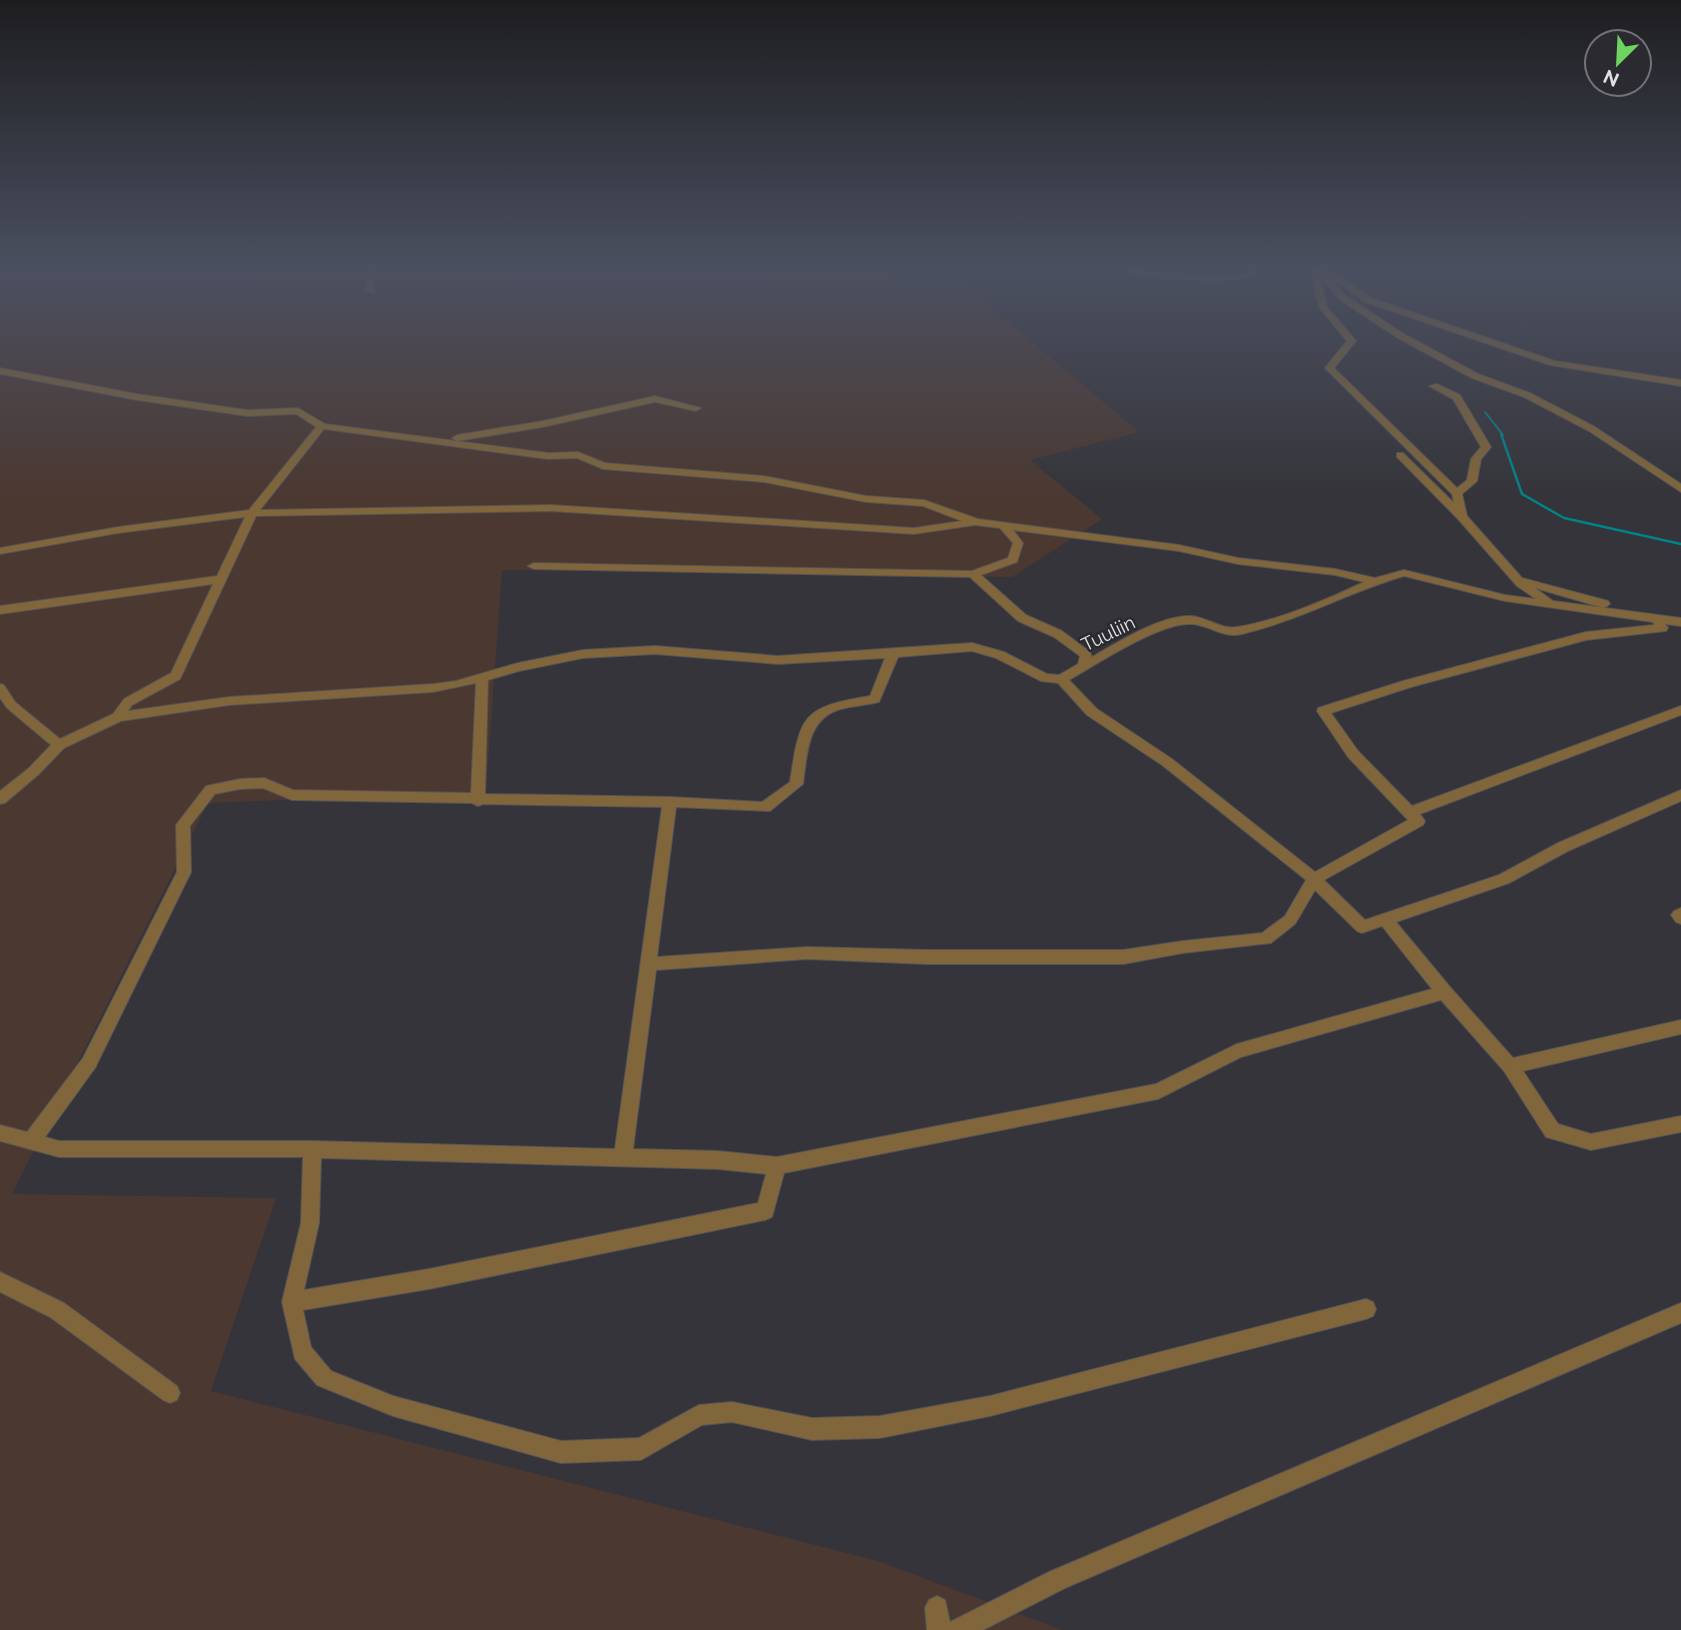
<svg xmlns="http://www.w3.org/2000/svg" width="1681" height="1630" font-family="Raleway,sans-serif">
<rect width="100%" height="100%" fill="#35343a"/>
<path fill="#4b3831" d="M0,269H816L953,275L1139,432L1030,460L1102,519L1012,577L502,570L486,792L208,803L12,1194L276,1198L211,1391L878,1561L1062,1630H0Z"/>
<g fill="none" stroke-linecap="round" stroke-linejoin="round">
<path stroke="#008489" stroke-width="2" d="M1485,412L1503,435"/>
<path stroke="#008489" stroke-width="2.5" d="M1501,434L1522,494L1564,518L1681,544"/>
<g stroke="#545358" stroke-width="2">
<path id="minor" d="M366,269H374V293L367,291Z
M1118,269L1216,276H1235L1247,273L1253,269H1262C1257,273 1254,276 1248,277C1225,283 1138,279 1118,269Z
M1310,269L1332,271L1371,298L1555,361L1681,380V386L1550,365L1365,302L1330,277L1346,296L1404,334L1478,374L1530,393L1595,427L1681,484V492L1589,431L1524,397L1472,378L1398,338L1340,300L1319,274L1327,307L1356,341L1334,368L1457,488L1467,480L1471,459L1481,447L1453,399L1429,386L1437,384L1460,395L1491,447L1481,459L1477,481L1462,494L1467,516L1522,578L1608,601L1610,604L1604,608L1535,588L1553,601L1681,618V626L1665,624L1668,628L1666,631L1586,640L1411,687L1331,713L1358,751L1412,806L1681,706V715L1420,814L1425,821L1423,825L1324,880L1365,920L1499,875L1558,843L1681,790V801L1568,851L1509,883L1396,922L1450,987L1513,1058L1681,1020V1034L1523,1071L1558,1124L1591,1134L1681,1116V1132L1591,1150L1546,1137L1504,1071L1441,1000L1241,1057L1158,1099L784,1173L772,1217L765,1220L429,1289L303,1310L311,1347L331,1371L393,1396L561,1441L639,1438L699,1405L732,1402L812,1418L880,1416L990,1396L1366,1299L1373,1302L1376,1309L1373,1316L1366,1319L990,1416L880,1438L812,1440L732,1422L702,1425L641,1460L561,1463L393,1416L317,1385L295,1359L282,1302L301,1223L303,1157H59L0,1141V1125L27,1132L83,1058L177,872L176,825L206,786L240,779L264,778L293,790L471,793L476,683L433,692L229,705L121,721L64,748L39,774L5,803L0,804V791L29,768L51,745L7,708L0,698V684L4,685L15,702L60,739L113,714L124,699L171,673L213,584L0,614V606L217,576L245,517L118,533L0,554V548L118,527L249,510L316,427L296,414L247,416L137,400L0,374V368L137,394L247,410L298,408L325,424L548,453L578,452L605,463L764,476L866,496L924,500L978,519L1179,545L1238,558L1335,569L1375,578L1404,570L1505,595L1536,599L1517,586L1458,519L1397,457V453H1403L1454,503L1452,494L1325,368L1347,341L1319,307ZM324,429L548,459L577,458L603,469L764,482L866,502L923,506L962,521L914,528L551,505L260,510ZM551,511L914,534L975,525L1000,528L1013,543L1008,558L972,571L534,563L528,566L534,569L970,577L1018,621L1054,637L1080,656L1078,664L1059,675L1047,674L1004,652L972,643L778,656L655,646L583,650L518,663L456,681L433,684L229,697L128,711L132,705L180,679L256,516ZM1013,530L1179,551L1238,564L1335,575L1364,582C1331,598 1274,622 1237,627C1221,630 1207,617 1191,616C1161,615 1118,642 1092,657L1090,652L1062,631L1026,615L981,575L1017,562L1023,543ZM1404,576L1505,601L1653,622L1654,625L1586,632L1403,681L1318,708L1317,711L1348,757L1408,820L1315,872L1172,759L1097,709L1069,680C1097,664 1159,623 1190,624C1209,624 1222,639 1242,634C1298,621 1349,592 1404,576ZM972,651L996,658L1041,681L1058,683L1087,715L1162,765L1306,880L1285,916L1262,933L1183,941L1123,950H927L807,947L657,957L676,807L770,811L803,784C807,755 807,718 841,709C853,706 867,705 879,702L898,657ZM655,654L778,664L885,658L870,696C802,707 800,715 790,782L762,802L670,797L485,794L488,680L519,671L583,658ZM263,788L292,800L472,803L478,806L483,804L662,807L615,1149L312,1141H59L45,1137L95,1068L191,872L190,826L215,794L240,789ZM1315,890L1357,931L1362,933L1382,926L1432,989L1237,1044L1156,1084L777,1157L718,1151L633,1149L656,970L807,959L927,964H1123L1183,953L1271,943L1295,924ZM321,1158L718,1169L766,1174L758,1203L429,1269L304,1290L319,1223Z
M655,396L701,408L696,411L655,402L543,427L457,441L452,438L457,435L543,421Z
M1681,908V924L1676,922L1671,915L1674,911Z
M0,1272L64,1303L177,1386L180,1393L177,1400L170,1403L163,1400L50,1317L0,1292Z
M1681,1303V1323L1065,1588L983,1630H927L925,1608L929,1600L937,1596L945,1600L950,1622L1049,1572Z"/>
</g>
<use href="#minor" fill="#80663a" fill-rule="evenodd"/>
</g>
<linearGradient id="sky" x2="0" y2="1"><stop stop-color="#1d1d20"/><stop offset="0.54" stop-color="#4b5060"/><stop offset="1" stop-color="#4b5060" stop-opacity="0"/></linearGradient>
<rect width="1681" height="497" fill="url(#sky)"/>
<g text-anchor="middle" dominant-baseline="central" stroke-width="5" stroke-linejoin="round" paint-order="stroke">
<g font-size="19" fill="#e0dfe3" stroke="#2b2a30">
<text transform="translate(1108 633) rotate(-26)">Tuuliin</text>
</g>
</g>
<g transform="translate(1618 63) rotate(204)"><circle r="33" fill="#2b2a30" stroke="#737278" stroke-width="2"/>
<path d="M0-5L12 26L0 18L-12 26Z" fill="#6dd361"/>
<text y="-10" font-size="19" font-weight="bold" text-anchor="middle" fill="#e0dfe3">N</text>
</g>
</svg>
